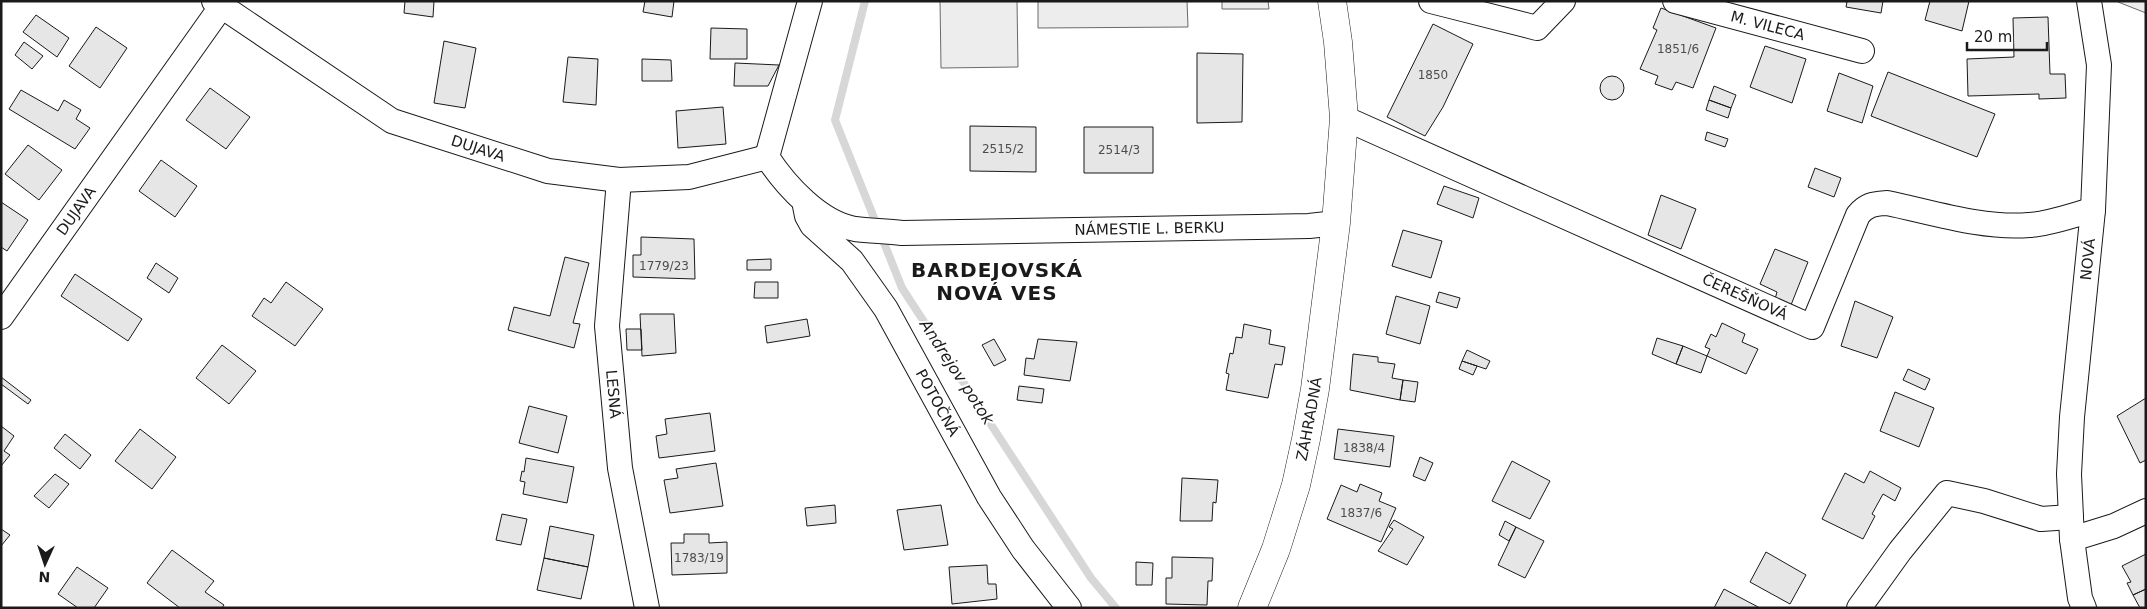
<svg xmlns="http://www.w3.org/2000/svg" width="2147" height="609" font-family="'DejaVu Sans',sans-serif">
<rect width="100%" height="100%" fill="#fff"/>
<path fill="#ededed" stroke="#6a6a6a" d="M940,1H1017L1018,67L941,68Z
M1038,1H1187L1188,27L1038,28Z
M1222,1H1268L1269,9H1222Z
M2118,1H2146V13L2118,2Z"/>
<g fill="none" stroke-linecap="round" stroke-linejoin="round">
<path stroke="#d7d7d7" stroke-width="8" d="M865,1L835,120L902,288L1091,578L1116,608"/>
</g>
<path fill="#e6e6e6" stroke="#1a1a1a" d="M405,1H434L433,17L404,13Z
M645,1H674L672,17L643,12Z
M1842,1H1883L1881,13L1846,7L1847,2Z
M1930,1H1969L1962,31L1925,20Z
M1661,8L1716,28L1693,88L1676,82L1672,90L1655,84L1658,76L1640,69L1657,30L1653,28Z
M36,15L69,38L57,57L23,32Z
M2048,17L2050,74H2065L2066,98L2039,99V94L1968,96L1967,59L2014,57L2013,18Z
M1433,24L1473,44L1443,107L1425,136L1387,117Z
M96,27L127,48L100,88L69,66Z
M711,28L747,29V59H710Z
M444,41L476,48L465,108L434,103Z
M24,42L43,56L32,69L15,55Z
M1765,46L1806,59L1792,103L1750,87Z
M1197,53L1243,54L1242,122L1197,123Z
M568,57L598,59L596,105L563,102Z
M642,59L671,60L672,81H642Z
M735,63L779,65L768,86H734Z
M1888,72L1995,114L1977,157L1871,116Z
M1839,73L1873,86L1862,123L1827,111Z
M1600 88a12 12 0 1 1 24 0a12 12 0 1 1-24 0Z
M1714,86L1736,95L1731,108L1709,100Z
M210,88L250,117L226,149L186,120Z
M21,90L58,111L64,100L81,110L76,119L90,128L75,149L9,109Z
M1709,100L1731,108L1728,118L1706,110Z
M723,107L726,144L678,148L676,111Z
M970,126L1036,127V172L970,171Z
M1084,127H1153V173H1084Z
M1707,132L1728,139L1725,147L1705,140Z
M28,145L62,170L39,200L5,174Z
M161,160L197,186L175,217L139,191Z
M1815,168L1841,178L1834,197L1808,187Z
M1444,186L1479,198L1473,218L1437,204Z
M1661,195L1696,209L1681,249L1648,235Z
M1,202L28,220L7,251L1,247Z
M1403,230L1442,241L1431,278L1392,266Z
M641,237L694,239L695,279L633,277V255H641Z
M1775,249L1808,262L1791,305L1775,299L1777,292L1760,284Z
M565,257L589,263L573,323L580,324L574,348L508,330L514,307L550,316Z
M771,259V270H747V260Z
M156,263L178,278L169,293L147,278Z
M75,274L142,319L128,341L61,296Z
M286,282L323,309L295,346L252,316L264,298L271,303Z
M755,282H778V298H754Z
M1439,292L1460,298L1457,308L1436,302Z
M1396,296L1430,306L1420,344L1386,334Z
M1855,301L1893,317L1877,358L1841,346Z
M640,314H674L676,353L642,356Z
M807,319L810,336L767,343L765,326Z
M1722,323L1745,334L1742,342L1758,349L1746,374L1707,356L1710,349L1705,347L1711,334L1716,337Z
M1244,324L1271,330L1269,344L1285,347L1282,365L1275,364L1268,398L1226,390L1229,374L1226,373L1230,353L1233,354L1236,337L1242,338Z
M626,329H641L642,350H627Z
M1657,338L1683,346L1676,364L1652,354Z
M994,339L1006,360L994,366L982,345Z
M1038,339L1077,342L1070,381L1024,375L1026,358L1034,359Z
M222,345L256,371L229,404L196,378Z
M1683,346L1707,356L1701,373L1676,364Z
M1467,350L1490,361L1486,369L1462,361Z
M1353,354L1378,357V362L1395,364L1392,378L1403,380L1400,400L1350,390Z
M1462,361L1477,366L1473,375L1459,369Z
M1908,369L1930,379L1925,390L1903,380Z
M1,377L31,400L28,404L1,384Z
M1403,380L1418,382L1415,402L1400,400Z
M1019,386L1044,389L1042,403L1017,400Z
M1895,392L1934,408L1919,447L1880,431Z
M2146,398V460L2140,463L2117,416Z
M529,406L567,416L558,453L519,443Z
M710,413L715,451L659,458L656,436L667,434L665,419Z
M1,426L14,436L4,451L10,455L1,466Z
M140,429L176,457L152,489L115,461Z
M1338,429L1394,436L1390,467L1334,459Z
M65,434L91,455L80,469L54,448Z
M1420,457L1433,463L1425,481L1413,476Z
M526,458L574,467L567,503L523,494L525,482L520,481L522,471L524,472Z
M1512,461L1550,481L1530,519L1492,501Z
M716,463L723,506L670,513L664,480L678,478L676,469Z
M1870,471L1901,488L1895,501L1883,494L1872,514L1875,516L1863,539L1822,519L1845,473L1864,483Z
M55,474L69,484L49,508L34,496Z
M1182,478L1218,480L1216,503L1213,502L1212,521H1180Z
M1360,484L1382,493L1379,501L1396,508L1381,542L1327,519L1341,485L1357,492Z
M835,505L836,523L807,526L805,508Z
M941,505L948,545L904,550L897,510Z
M502,514L527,519L521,545L496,540Z
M1394,520L1424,537L1407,565L1378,551L1393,529L1389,527Z
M1505,521L1516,527L1509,541L1499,535Z
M550,526L594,535L588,567L544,558Z
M1516,527L1544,541L1525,578L1498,565Z
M1,529L10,535L1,546Z
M684,534H709V543L727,542V573L672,575L671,543H684Z
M172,550L214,581L205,592L224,605L222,608H180L147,583Z
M1766,552L1806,575L1790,604L1750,582Z
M2146,554V589L2133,595L2127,583L2131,582L2122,566Z
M1172,557L1213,558L1212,581H1208L1207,605L1166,604V578H1172Z
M544,558L588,567L581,599L537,590Z
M1136,562L1153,563L1152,585H1136Z
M987,565L988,584H996L997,599L952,604L949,567Z
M77,567L108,588L94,608H78L58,594Z
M1724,589L1760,608H1714Z
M2146,589V608H2140L2133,595Z"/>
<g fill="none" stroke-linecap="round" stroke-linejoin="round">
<g stroke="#1a1a1a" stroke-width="26">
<g id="minor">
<path id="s1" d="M214,1L392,121L548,171L619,180L689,177L767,157"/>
<path d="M1431,1L1537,28L1563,1"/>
<path id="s2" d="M1675,1L1862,51"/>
<path id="s3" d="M1344,118L1812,327L1858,215C1867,204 1874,204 1887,203C1931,212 1983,229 2029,225C2050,224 2072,215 2093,210"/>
<path id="s4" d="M767,157C786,186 820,223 855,229C870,231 886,231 902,233L1309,226L1336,223"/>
<path d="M767,157L810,1"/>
<path id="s5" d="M619,180L607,326L620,468L647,608"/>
<path id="s6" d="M805,206L807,216L812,225L852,261L886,309L989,497L1023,549L1069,608"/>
<path id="s7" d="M1,317L221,7"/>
<path d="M2072,539L2114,526L2146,511"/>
<path d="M1859,608L1900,551L1947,493L1984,501L2041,519L2071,517"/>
<path id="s8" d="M2084,608L2080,598L2072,539L2069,474L2072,417L2093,210L2099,65L2089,1"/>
</g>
</g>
<g stroke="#1a1a1a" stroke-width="29">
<g id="tertiary">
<path id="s9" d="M1252,608L1276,549L1296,485L1306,439L1315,389L1336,223L1344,118L1338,42L1332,1"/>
</g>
</g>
<use href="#minor" stroke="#fff" stroke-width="24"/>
<use href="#tertiary" stroke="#fff" stroke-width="28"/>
</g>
<g text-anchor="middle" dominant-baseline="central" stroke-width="4" stroke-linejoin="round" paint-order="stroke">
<g font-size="12" fill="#4d4d4d">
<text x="1678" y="49">1851/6</text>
<text x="1433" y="75">1850</text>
<text x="1003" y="149">2515/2</text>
<text x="1119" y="150">2514/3</text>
<text x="664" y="266">1779/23</text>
<text x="1364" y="448">1838/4</text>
<text x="1361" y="513">1837/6</text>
<text x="699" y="558">1783/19</text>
</g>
<g font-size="15" fill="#1a1a1a" stroke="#fff">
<text stroke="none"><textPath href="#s2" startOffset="96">M. VILECA</textPath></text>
<text stroke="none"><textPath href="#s1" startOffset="305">DUJAVA</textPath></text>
<text stroke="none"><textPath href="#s7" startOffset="130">DUJAVA</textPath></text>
<text stroke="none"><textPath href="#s4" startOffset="411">NÁMESTIE L. BERKU</textPath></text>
<text stroke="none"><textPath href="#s8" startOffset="351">NOVÁ</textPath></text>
<text stroke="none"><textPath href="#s3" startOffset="439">ČEREŠŇOVÁ</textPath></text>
<text stroke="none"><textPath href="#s5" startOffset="215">LESNÁ</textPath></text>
<text stroke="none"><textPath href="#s6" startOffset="240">POTOČNÁ</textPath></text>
<text stroke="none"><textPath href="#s9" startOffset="198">ZÁHRADNÁ</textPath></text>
</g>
<g font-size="16" font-style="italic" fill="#1a1a1a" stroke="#fff">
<text transform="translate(957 372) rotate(57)">Andrejov potok</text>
</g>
<g font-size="20" font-weight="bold" letter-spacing="1" fill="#1a1a1a" stroke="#fff">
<text x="997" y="270">BARDEJOVSKÁ<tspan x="997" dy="23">NOVÁ VES</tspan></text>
</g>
</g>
<rect width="2147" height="609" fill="none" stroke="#1a1a1a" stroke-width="5"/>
<g transform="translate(45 564) rotate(183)" stroke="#ffffff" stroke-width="4" paint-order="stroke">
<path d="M0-4L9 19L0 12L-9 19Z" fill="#1a1a1a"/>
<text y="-8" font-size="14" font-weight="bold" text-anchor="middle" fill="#1a1a1a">N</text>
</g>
<path d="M1967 42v8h80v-8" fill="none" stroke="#1a1a1a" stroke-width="2.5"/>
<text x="1974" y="42" font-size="15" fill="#1a1a1a" stroke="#ffffff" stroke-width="4" paint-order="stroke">20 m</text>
</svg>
